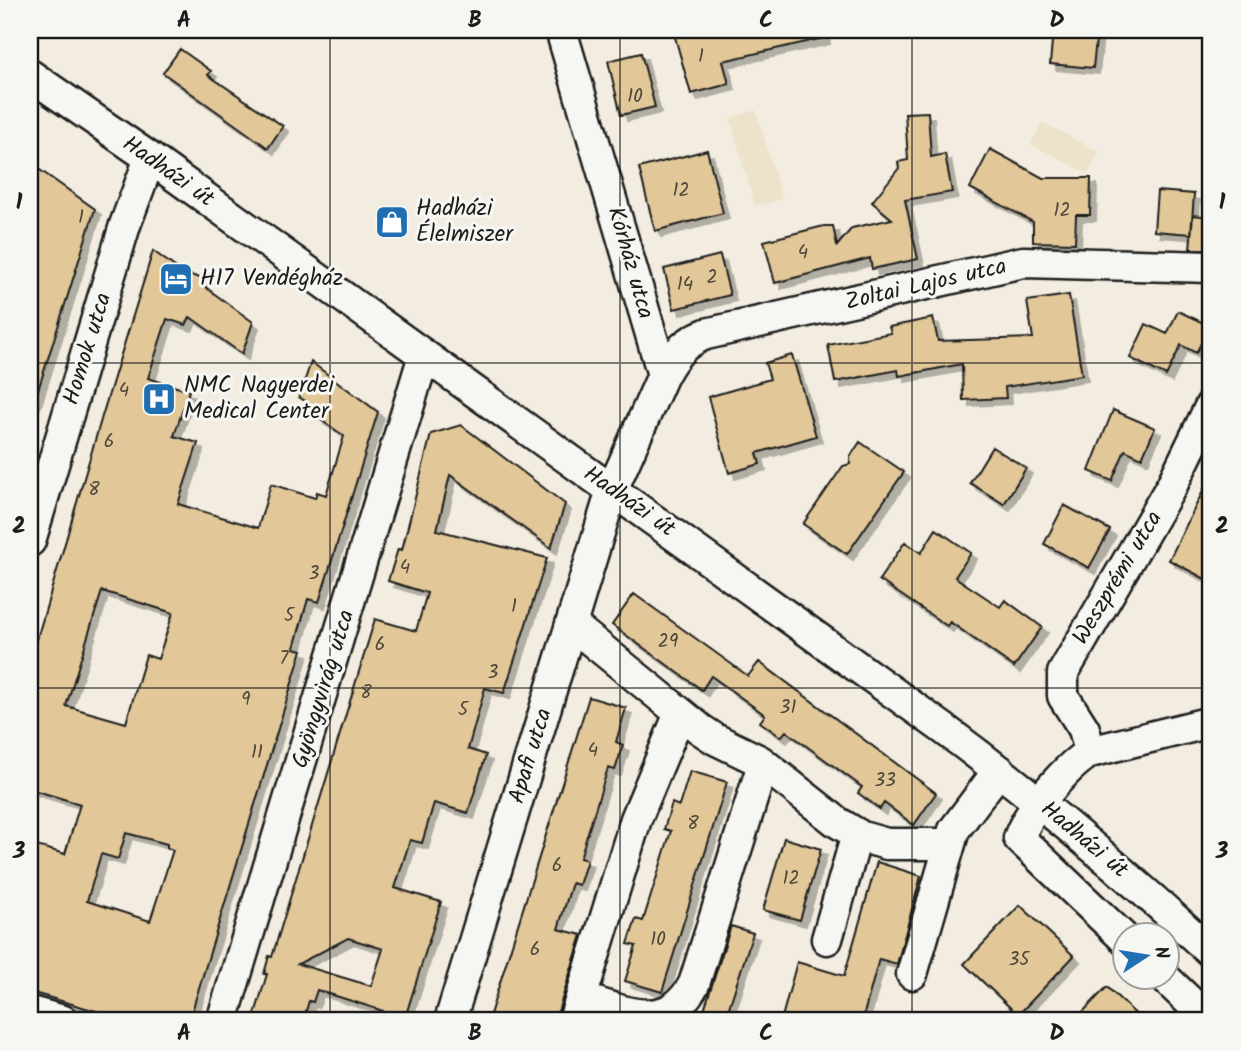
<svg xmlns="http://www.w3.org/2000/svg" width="1241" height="1051" font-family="Kalam,sans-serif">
<defs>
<filter id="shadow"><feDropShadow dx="6" dy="6" stdDeviation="0" flood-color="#0004"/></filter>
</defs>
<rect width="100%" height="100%" fill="#f2ede0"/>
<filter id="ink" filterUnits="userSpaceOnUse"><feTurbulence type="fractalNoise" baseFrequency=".0143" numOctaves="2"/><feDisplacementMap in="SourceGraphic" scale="14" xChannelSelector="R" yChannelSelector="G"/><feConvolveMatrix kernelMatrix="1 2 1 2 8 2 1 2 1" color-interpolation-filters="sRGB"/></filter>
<g filter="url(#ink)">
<path fill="#ede2ca" d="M756,110L782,199L755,206L730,118Z
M1042,122L1099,152L1088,174L1031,144Z"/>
<path fill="#e2c898" stroke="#1c1c1c" stroke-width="2" fill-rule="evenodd" filter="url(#shadow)" d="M673,30H823L824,38L723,61L729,84L691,94Z
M1053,30H1097L1093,68L1050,64Z
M180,49L211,71L208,75L283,126L268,148L163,73Z
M641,53L655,107L621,115L608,61Z
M928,112L931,157L945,154L952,192L905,200L918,259L872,269L870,258L775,283L764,241L824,226H833L837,246L852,228L892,219L872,202L899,168L898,162L908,160L905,113Z
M990,149L1043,178H1091L1090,215H1076L1075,243L1033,242V222L970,188Z
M707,150L723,213L655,231L639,168Z
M30,163L95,209L34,403H30Z
M1157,191L1194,194L1191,234L1154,231Z
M1193,215L1211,217V249H1190Z
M153,251L182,272L203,279L201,284L253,322L242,354L190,317L186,325L167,319L148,378L189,391L174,436L198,443L178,504L258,528L271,484L315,498L317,492L326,495L344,436L318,418L322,412L299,397L311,362L378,412L319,602L308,599L294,648L302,650L189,1021H131L30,992V844L65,854L80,804L30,789V663L103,413ZM102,591L173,613L158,659L146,655L126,723L66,706ZM126,833L167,844V848L173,850L150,921L87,901L101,854L118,859Z
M720,255L730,295L674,309L664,269Z
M1069,295L1082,375L1005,387L1006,398L963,400L962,364L899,376L898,370L835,382L828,345L891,333L889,327L933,318L938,341L1033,338L1027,301Z
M1178,311L1210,326L1196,353L1181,345L1166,376L1130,358L1146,324L1167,334Z
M792,355L816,436L757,453L760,464L729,473L708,397L770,379L765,363Z
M1113,410L1155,428L1142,458L1125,450L1112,481L1089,471Z
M461,425L565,504L551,548L450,475L437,530L547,558L504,693L485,688L468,749L486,755L468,813L434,803L422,843L410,840L395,888L441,902L404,1021H380L383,1011L317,990L313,1002L309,1001L303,1021H253L267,974H264L269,956L272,957L375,619L416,631L427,593L388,581L398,549L402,550L431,434ZM348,938L383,949L371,986L298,964Z
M860,442L904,472L847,554L803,524L843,466L850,464V457Z
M992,447L1026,468L1004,504L970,483Z
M1211,475V582L1169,560Z
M1064,505L1110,530L1089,568L1044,544Z
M936,529L971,553L955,577L1000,607L1005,600L1042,627L1014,667L950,622L947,626L879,580L905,542L921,553Z
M634,594L748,676L759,662L936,793L914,825L884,803L880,809L858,793L862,787L786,731L781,737L760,722L765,715L711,676L702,690L612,625Z
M589,697L626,708L616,742L623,745L615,770L608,768L580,858L587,860L579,885L572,883L558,929L582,935L566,986L555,1021H488Z
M690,771L727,782L662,992L625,981L636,946L628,944L636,919L643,921L671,831L664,829L672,803L679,806Z
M784,838L821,849L800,920L763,910Z
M877,862L921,876L897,964L879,959L862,1021H781L797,962L844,976Z
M1020,905L1074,956L1018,1015L964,964Z
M731,926L753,933L725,1020L703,1013Z
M1107,987L1143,1021H1074Z"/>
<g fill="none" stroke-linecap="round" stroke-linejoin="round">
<g stroke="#1c1c1c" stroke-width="35">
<path id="minor" d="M30,75L150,158L944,729C1037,798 1126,873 1211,952
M663,375C674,355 684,342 706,334L1023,262L1211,267
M30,541L125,225L150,158
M571,624L700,729L715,739L760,761L837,822L862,837L887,844H949
M1090,752L1084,729L1063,696V673L1172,485L1211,405
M827,939L857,834
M1126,940L1019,838C1028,811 1066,767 1090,752L1211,722
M912,974L954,830L999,770
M1165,978L1210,1021
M581,998C624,1011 667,1034 694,984L763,764
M30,1012L63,1021
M222,1021L424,355
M450,1021L612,490L663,375L561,30
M574,1021L636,819L680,713"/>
</g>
<use href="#minor" stroke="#f6f6f2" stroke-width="30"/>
</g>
</g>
<path fill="none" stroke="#1c1c1c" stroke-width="2" stroke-opacity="0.55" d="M330,30V1021M620,30V1021M912,30V1021M30,363H1211M30,688H1211"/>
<defs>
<g id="shop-square" transform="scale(1.75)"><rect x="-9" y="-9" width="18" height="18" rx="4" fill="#1f6fb2" stroke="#f6f6f2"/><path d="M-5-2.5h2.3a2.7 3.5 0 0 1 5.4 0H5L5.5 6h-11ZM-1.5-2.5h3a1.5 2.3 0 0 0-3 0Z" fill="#fff"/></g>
<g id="hotel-square" transform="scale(1.75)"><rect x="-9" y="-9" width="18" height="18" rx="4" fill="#1f6fb2" stroke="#f6f6f2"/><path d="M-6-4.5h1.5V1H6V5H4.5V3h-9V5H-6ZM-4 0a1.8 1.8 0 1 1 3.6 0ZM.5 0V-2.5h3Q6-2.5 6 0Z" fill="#fff"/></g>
<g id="hospital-square" transform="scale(1.75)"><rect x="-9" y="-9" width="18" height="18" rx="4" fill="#1f6fb2" stroke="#f6f6f2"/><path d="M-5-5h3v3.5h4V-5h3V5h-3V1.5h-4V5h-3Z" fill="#fff"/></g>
</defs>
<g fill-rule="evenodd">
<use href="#shop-square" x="392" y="222"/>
<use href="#hotel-square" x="176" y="279"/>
<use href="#hospital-square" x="159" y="399"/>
</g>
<g text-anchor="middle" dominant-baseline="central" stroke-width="6" stroke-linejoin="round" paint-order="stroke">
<g font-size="19" fill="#4e473b">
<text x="701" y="57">1</text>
<text x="635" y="97">10</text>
<text x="681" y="191">12</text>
<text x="1062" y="211">12</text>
<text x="81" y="218">1</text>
<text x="803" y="253">4</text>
<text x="712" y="278">2</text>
<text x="685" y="285">14</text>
<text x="124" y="391">4</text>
<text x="109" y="442">6</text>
<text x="94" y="490">8</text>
<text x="405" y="568">4</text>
<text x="314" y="574">3</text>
<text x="514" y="607">1</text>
<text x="289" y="616">5</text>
<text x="668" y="642">29</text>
<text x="380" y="645">6</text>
<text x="284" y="659">7</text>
<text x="493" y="673">3</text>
<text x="366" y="693">8</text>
<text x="246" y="700">9</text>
<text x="788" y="708">31</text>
<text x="463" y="710">5</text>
<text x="593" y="751">4</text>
<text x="257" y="753">11</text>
<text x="885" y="781">33</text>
<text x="693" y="824">8</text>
<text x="557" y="866">6</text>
<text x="791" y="879">12</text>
<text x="658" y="940">10</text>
<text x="535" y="950">6</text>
<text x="1019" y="960">35</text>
</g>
<g font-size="23" fill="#1c1c1c" stroke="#f6f6f2">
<text transform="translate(168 172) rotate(35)">Hadházi út</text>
<text transform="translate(630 263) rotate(74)">Kórház utca</text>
<text transform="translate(926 285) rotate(-13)">Zoltai Lajos utca</text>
<text transform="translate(88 349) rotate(-73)">Homok utca</text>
<text transform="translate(629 502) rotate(35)">Hadházi út</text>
<text transform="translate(1118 578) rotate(-59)">Weszprémi utca</text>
<text transform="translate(324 689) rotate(-73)">Gyöngyvirág utca</text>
<text transform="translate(531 756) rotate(-73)">Apafi utca</text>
<text transform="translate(1084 840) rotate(40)">Hadházi út</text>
</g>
<g font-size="23" fill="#1c1c1c" stroke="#f6f6f2" text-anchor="start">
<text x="416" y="209">Hadházi<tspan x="416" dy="26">Élelmiszer</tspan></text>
<text x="200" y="279">H17 Vendégház</text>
<text x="184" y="386">NMC Nagyerdei<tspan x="184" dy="26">Medical Center</tspan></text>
</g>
</g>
<rect width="1241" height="1051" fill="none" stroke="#f6f6f2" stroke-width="77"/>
<g transform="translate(1146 956) rotate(78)"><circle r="33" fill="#f6f6f2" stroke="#9f9f9c" stroke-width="2"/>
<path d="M0-5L12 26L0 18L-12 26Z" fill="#1f6fb2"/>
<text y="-10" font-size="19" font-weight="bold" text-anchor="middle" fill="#1c1c1c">N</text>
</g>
<rect x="38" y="38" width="1164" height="974" fill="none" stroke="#1c1c1c" stroke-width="2.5"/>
<g font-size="23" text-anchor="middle" font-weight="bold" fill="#1c1c1c">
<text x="184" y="27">A</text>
<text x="475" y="27">B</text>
<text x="766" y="27">C</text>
<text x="1057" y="27">D</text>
<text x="19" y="209">1</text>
<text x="1222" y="209">1</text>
<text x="19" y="533">2</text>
<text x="1222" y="533">2</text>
<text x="19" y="858">3</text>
<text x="1222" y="858">3</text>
<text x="184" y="1040">A</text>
<text x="475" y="1040">B</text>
<text x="766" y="1040">C</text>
<text x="1057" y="1040">D</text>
</g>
</svg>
